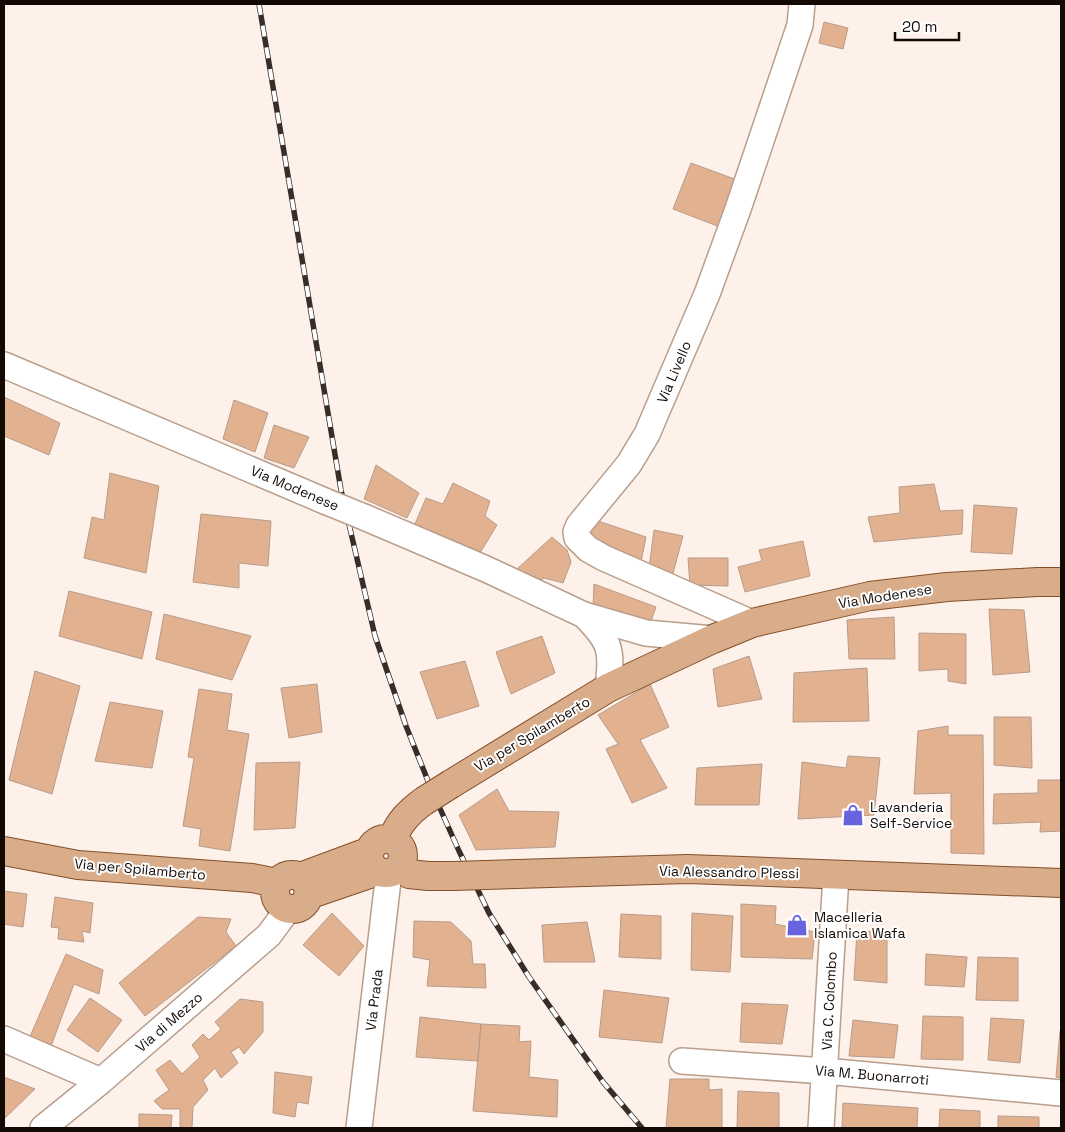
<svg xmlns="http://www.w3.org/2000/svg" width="1065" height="1132" font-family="'Space Grotesk',sans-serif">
<rect width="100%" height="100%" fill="#fdf1ea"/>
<path fill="#e2b190" stroke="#b79c8b" d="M824,22L848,28L843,49L819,43Z
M691,163L740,181L720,227L673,209Z
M4,397L60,423L49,455L4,436Z
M234,400L268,413L255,452L223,439Z
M274,425L309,437L294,468L264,458Z
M376,465L419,493L407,518L364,499Z
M110,473L159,486L146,573L84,558L92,517L104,520Z
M453,483L490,501L485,516L497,525L480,553L415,524L426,498L443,504Z
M934,484L940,511L963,510L962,534L874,542L868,517L900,513L899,487Z
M974,505L1017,508L1012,554L971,552Z
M201,514L271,521L268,566L239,563V588L193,582Z
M592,519L646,537L641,562L585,542Z
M654,530L683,536L672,577L649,568Z
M552,537L567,550L571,562L563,583L544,578L537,583L517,569Z
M803,541L810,576L745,592L738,567L762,561L759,550Z
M688,558H728V586L690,585Z
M594,584L656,607L651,621L593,607Z
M69,591L152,612L142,659L59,636Z
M989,609L1024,610L1030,672L993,675Z
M164,614L251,636L232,680L156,659Z
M894,617L895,659H849L847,620Z
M919,633L966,634V684L948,681V669L919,671Z
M542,636L555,673L511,694L496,652Z
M749,656L762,699L718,707L713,669Z
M465,661L479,706L437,719L420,672Z
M867,668L869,721L793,722L794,673Z
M35,671L80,686L52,794L9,780Z
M317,684L322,732L289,738L281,688Z
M650,684L669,727L640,740L667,788L632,803L606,749L618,744L598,715Z
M199,689L232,694L227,730L249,734L230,851L199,846L201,829L183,826L194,758L188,757Z
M110,702L163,711L152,768L95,761Z
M994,717H1031L1032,768L994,765Z
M948,726V735H983L984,854L951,853V793L914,794L918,731Z
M848,756L880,758L874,815L798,819L802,762L846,768Z
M300,762L295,828L254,830L256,763Z
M762,764L759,805H695L697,768Z
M1038,780H1061V831L1040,832L1041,822L993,824L994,794L1038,793Z
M497,789L509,811L559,812L555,847L476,850L459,815Z
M4,891L27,894L23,927L4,924Z
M55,897L93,903L90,933L82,931L84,942L58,939L59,928L51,927Z
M741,904L776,906L775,924L815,932L812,959L741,957Z
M332,913L364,946L339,976L303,945Z
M692,913L733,916L730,972L691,970Z
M621,914L661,916V959L619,957Z
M198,917L231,919L226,932L236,946L145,1016L119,983Z
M414,921L451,922L471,941L473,964H485L486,988L427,986L430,960L413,957Z
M587,922L595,962H544L542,925Z
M857,931L887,932V983L854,980Z
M66,954L103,970L99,994L74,984L50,1049L28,1041Z
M926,954L967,957L964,987L925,985Z
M978,957L1018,958V1001L976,1000Z
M604,990L669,998L662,1043L599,1037Z
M90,998L122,1020L98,1052L67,1030Z
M240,999L263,1002V1032L244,1054L239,1047L231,1052L238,1063L221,1078L215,1068L203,1080L208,1090L193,1107L192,1128H180V1109H162L154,1101L169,1090L156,1070L170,1060L182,1074L200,1057L192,1045L203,1034L209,1040L221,1029L215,1022Z
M742,1003L788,1005L782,1044L740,1042Z
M923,1016L963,1017V1060L921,1059Z
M420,1017L481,1024L478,1061L416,1057Z
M991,1018L1024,1020L1020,1063L988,1060Z
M853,1020L898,1025L894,1058L849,1056Z
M481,1024L520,1026L519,1042L531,1041L529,1077L558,1080L557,1117L473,1111Z
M1060,1031H1061V1078L1056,1077Z
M275,1072L312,1077L308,1104L297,1102L295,1117L273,1113Z
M4,1077L35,1089L4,1119Z
M670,1079H709V1090L722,1089V1128H666Z
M738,1091L779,1093V1128H737Z
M843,1103L918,1108L917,1128H842Z
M940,1109L980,1111V1128H939Z
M139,1114L172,1115L171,1128H139Z
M998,1116L1039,1117V1128H998Z"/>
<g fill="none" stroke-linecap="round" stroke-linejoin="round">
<g stroke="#b99e8c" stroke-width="28">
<path id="minor" d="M4,365L327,502
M364,517L486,569L584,615L646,633L713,639
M584,615C612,643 612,650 608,688
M752,623L604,558L588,549L577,538L576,532L579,525L629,464L647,434L707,294L738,209L800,25L802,4
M4,1039L101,1081
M682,1061L825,1071L1061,1093
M43,1128L101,1081L269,935L288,909
M359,1128L389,872
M821,1128L836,875"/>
</g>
<g stroke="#834f29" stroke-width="30">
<path id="primary" d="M451,784L608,688L713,639L752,623L870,596L947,587L1037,582H1061
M369 856a17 17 0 1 1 34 0a17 17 0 1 1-34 0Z
M392,840C399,822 409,812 424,801
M4,851L78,865L252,878L277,883
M399,867L409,874L428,876H454
M275 892a17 17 0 1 1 34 0a17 17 0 1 1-34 0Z
M485,875L688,869L1061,883
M300,877L370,851
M308,895L378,871"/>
</g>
<use href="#minor" stroke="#fff" stroke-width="25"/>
<use href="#primary" stroke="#d9ac8a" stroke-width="28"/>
<g stroke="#382e29" stroke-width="5.5">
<path id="rail" d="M259,4L341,490L375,636L406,726L430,786L459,851L489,913L529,977L603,1082L642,1128"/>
</g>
<use href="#rail" stroke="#fff" stroke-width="4" stroke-dasharray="11" stroke-linecap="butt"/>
<g stroke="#b99e8c" stroke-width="28" stroke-linecap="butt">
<path id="minor-bridge" d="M327,502L364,517"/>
</g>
<g stroke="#834f29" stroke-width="30" stroke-linecap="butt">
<path id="primary-bridge" d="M424,801L451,784
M454,876L485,875"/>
</g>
<use href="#minor-bridge" stroke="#fff" stroke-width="25"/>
<use href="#primary-bridge" stroke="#d9ac8a" stroke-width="28"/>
</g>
<defs>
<g id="shop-bare" transform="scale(1.725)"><path d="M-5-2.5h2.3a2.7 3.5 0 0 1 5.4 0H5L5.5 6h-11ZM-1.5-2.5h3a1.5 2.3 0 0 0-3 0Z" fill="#6864de" stroke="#fff" stroke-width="2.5" paint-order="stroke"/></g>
</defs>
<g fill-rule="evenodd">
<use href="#shop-bare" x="853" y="815"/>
<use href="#shop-bare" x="797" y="925"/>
</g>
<g text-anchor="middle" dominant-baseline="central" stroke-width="4" stroke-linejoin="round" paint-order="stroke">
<g font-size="14" fill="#130a05" stroke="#fff">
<text transform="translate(674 372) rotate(-67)">Via Livello</text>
<text transform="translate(295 488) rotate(23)">Via Modenese</text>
<text transform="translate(885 596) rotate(-9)">Via Modenese</text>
<text transform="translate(532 734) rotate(-31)">Via per Spilamberto</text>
<text transform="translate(140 869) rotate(5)">Via per Spilamberto</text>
<text transform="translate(729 872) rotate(1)">Via Alessandro Plessi</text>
<text transform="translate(374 1000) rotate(-83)">Via Prada</text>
<text transform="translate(829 1001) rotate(-87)">Via C. Colombo</text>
<text transform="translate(169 1022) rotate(-41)">Via di Mezzo</text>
<text transform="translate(872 1075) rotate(5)">Via M. Buonarroti</text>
</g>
<g font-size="14" fill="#130a05" stroke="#fff" text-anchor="start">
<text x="870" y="807">Lavanderia<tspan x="870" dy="16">Self-Service</tspan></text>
<text x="814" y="917">Macelleria<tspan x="814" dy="16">Islamica Wafa</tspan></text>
</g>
</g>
<rect width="1065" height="1132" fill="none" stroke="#130a05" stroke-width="10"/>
<path d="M895 32v8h64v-8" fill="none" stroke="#130a05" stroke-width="2.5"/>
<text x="902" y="32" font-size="15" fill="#130a05" stroke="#ffffff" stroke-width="4" paint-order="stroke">20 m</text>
</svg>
